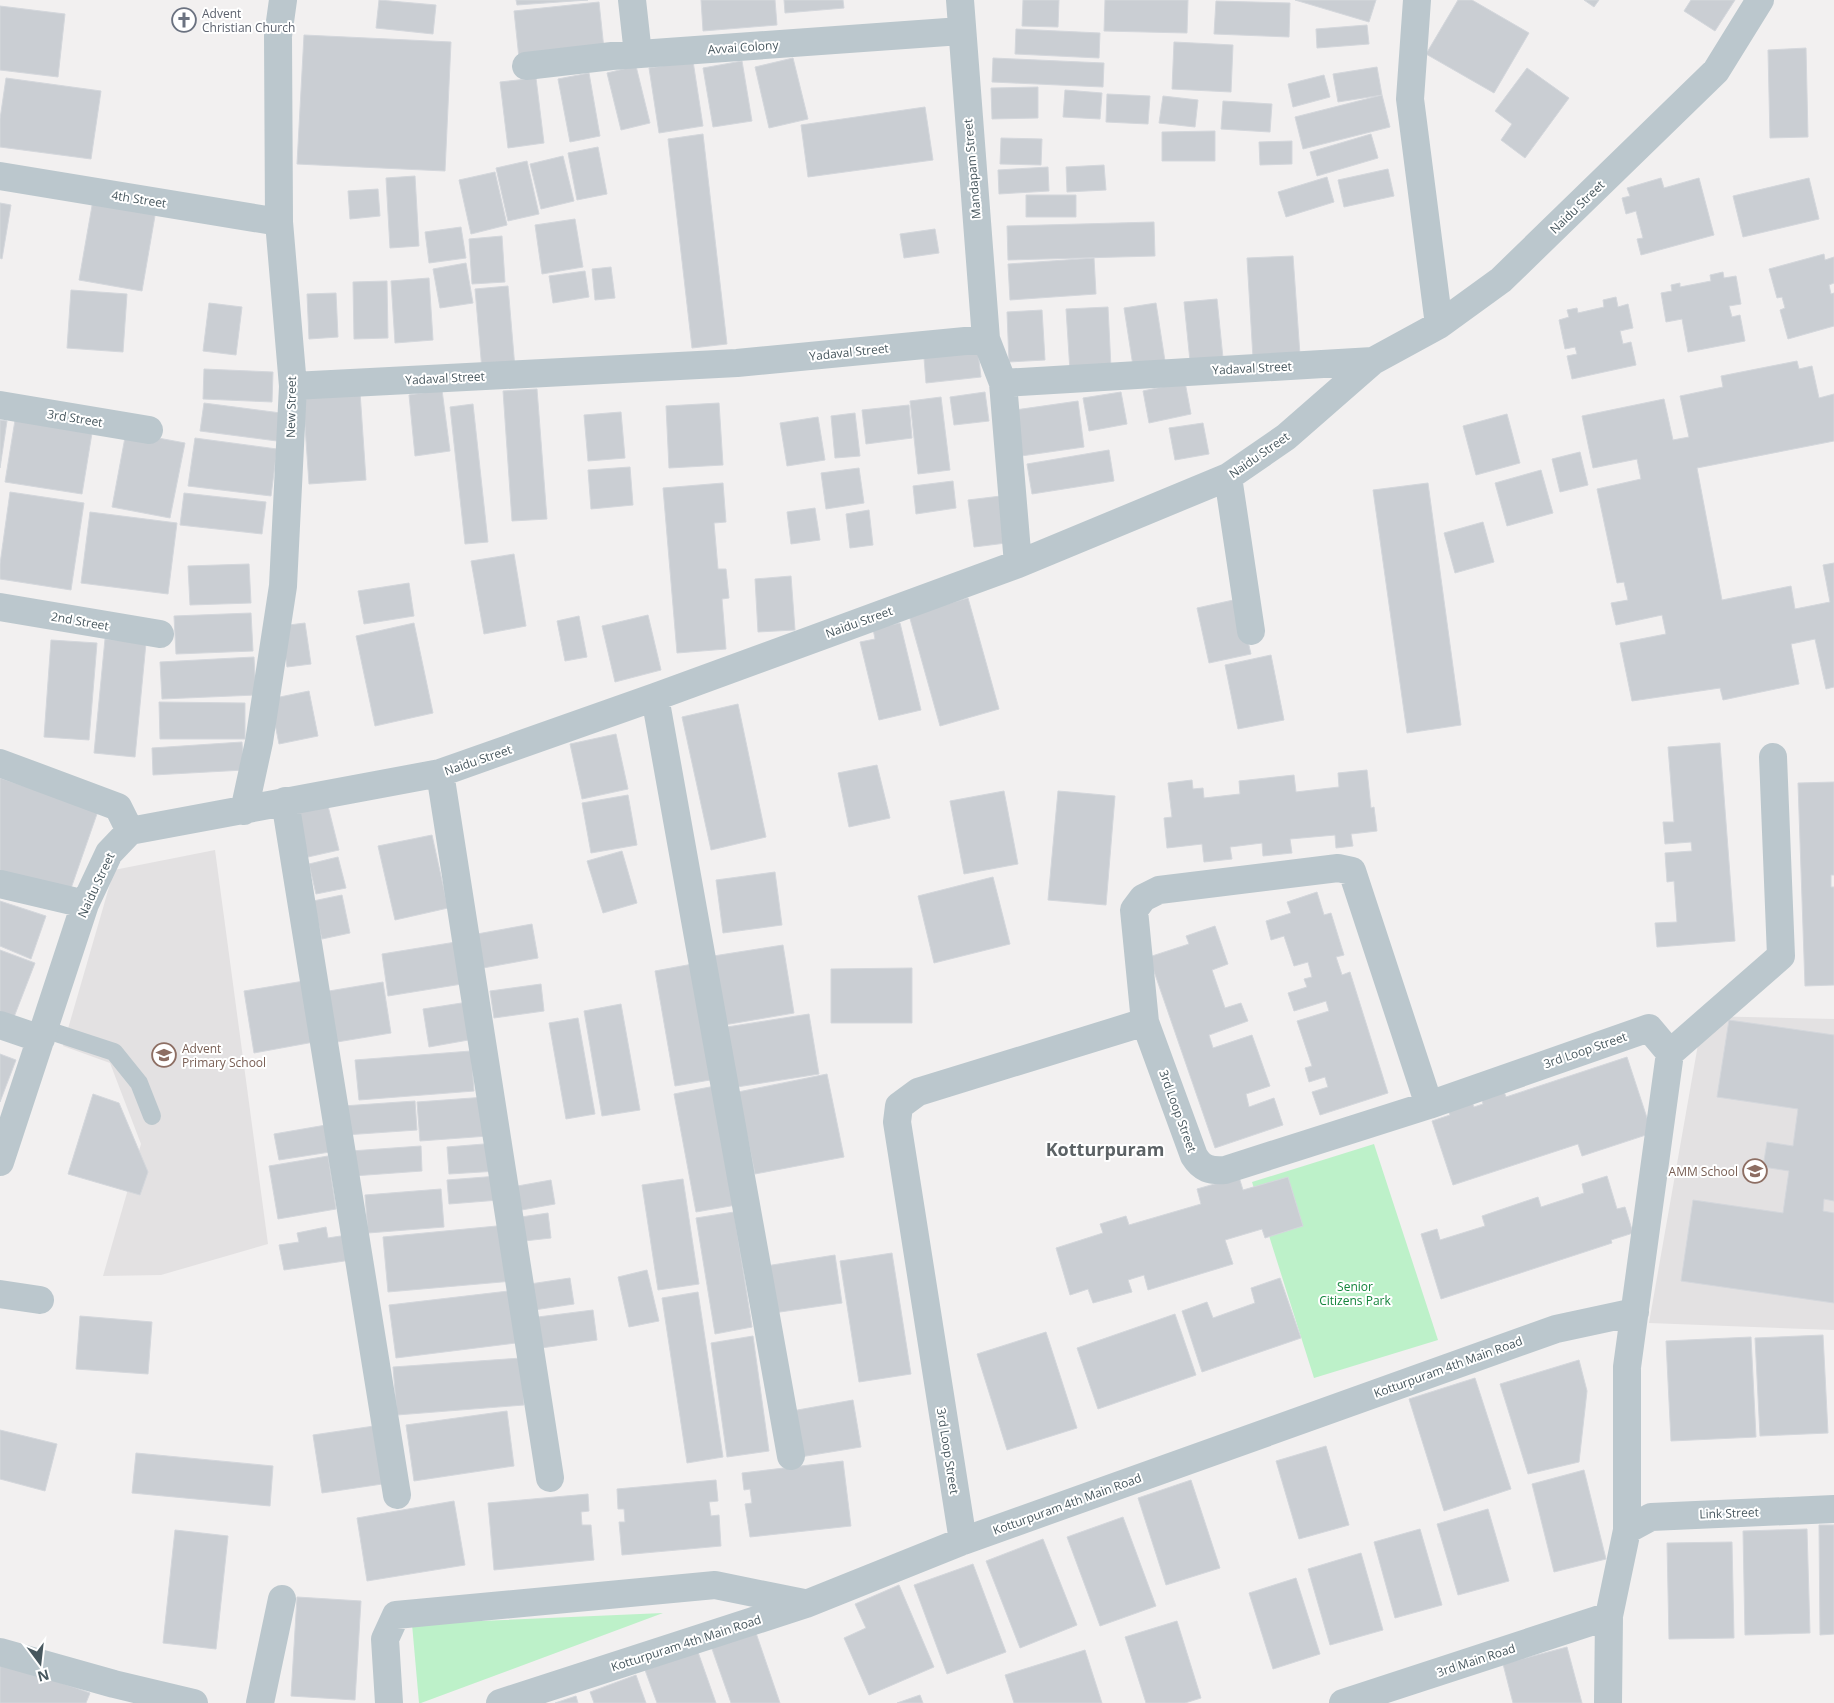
<svg xmlns="http://www.w3.org/2000/svg" width="1834" height="1703" font-family="'Open Sans',sans-serif">
<rect width="100%" height="100%" fill="#f2f0f0"/>
<path fill="#e3e1e2" d="M215,850L268,1244L161,1275L103,1276L141,1144L110,1063L63,1046L114,870Z
M1703,1016L1834,1019V1330L1649,1323Z"/>
<path fill="#bdf1c9" d="M1374,1144L1438,1340L1314,1378L1252,1182Z
M663,1613L421,1703H419L412,1624Z"/>
<path fill="#caced3" stroke="#d4d7dc" d="M379,0L436,5L433,34L376,28Z
M516,0H588L517,5Z
M701,0H775L777,25L703,31Z
M784,0H843L844,8L785,13Z
M1023,0H1059L1058,27L1022,26Z
M1105,0H1188L1187,33L1104,31Z
M1295,0H1376L1369,22Z
M1458,0H1472L1529,33L1494,93L1426,54Z
M1584,0H1599L1594,7Z
M1691,0H1735L1715,31L1684,11Z
M1216,1L1290,3L1289,37L1214,34Z
M599,2L604,49L519,58L514,11Z
M0,6L65,14L58,77L0,70Z
M1367,25L1369,44L1317,48L1316,29Z
M1016,29L1100,33L1099,58L1015,54Z
M304,35L451,42L445,171L297,164Z
M1174,42L1233,45L1231,92L1172,89Z
M1806,48L1808,137L1770,138L1768,50Z
M793,58L808,119L769,128L755,67Z
M993,58L1104,63L1103,87L992,82Z
M693,61L703,126L659,133L649,68Z
M742,61L752,121L713,127L703,68Z
M636,66L650,123L621,130L607,73Z
M1377,67L1382,95L1338,102L1333,74Z
M1527,68L1569,98L1525,158L1501,140L1512,124L1495,111Z
M589,73L600,136L570,142L558,79Z
M1324,75L1330,97L1293,107L1288,84Z
M6,78L101,91L91,159L0,147V119Z
M536,78L544,143L508,148L500,82Z
M1038,87V118L992,119L991,88Z
M1065,90L1102,93L1100,119L1063,117Z
M1107,94L1150,96L1148,124L1106,122Z
M1382,95L1390,127L1303,149L1295,117Z
M1163,96L1198,100L1195,127L1159,123Z
M1223,101L1272,104L1270,132L1221,129Z
M925,107L933,160L808,177L801,125Z
M1215,131V161H1162V132Z
M703,134L727,344L692,348L668,139Z
M1371,134L1378,158L1317,176L1310,152Z
M1001,138L1042,139L1041,165L1000,164Z
M1292,141V164L1260,165L1259,142Z
M598,147L607,194L577,200L568,153Z
M563,156L574,201L541,209L530,164Z
M527,161L539,214L508,221L496,168Z
M1104,165L1106,190L1067,192L1066,167Z
M1048,167L1049,191L999,194L998,170Z
M1388,169L1394,196L1344,207L1338,180Z
M495,172L507,225L471,234L459,180Z
M415,176L419,246L390,248L386,178Z
M1327,177L1334,202L1286,217L1278,192Z
M1661,178L1664,188L1699,178L1714,235L1641,255L1637,239L1643,238L1636,211L1626,214L1622,198L1630,196L1627,188Z
M1809,178L1819,219L1743,237L1733,196Z
M378,189L380,216L350,219L348,191Z
M1026,195H1076V217H1026Z
M93,200L156,210L142,291L79,280Z
M0,203L11,205L2,259L0,258Z
M575,219L583,267L542,274L535,225Z
M1154,222L1155,256L1008,260L1007,226Z
M461,227L466,258L429,263L425,232Z
M935,229L939,253L904,258L900,234Z
M502,236L505,282L472,284L469,239Z
M1824,254L1825,260L1834,257V283L1829,285L1831,294L1834,293V326L1788,339L1780,310L1785,308L1782,297L1777,298L1769,269Z
M1293,256L1300,355L1253,358L1247,258Z
M1094,258L1096,294L1010,300L1008,264Z
M466,263L473,303L440,308L433,269Z
M611,267L615,298L595,300L592,269Z
M585,271L589,297L553,303L549,276Z
M1723,272L1724,278L1736,276L1741,304L1729,306L1732,317L1740,315L1745,341L1688,352L1682,319L1666,322L1661,293L1672,291L1671,285L1680,283V287L1711,281L1710,275Z
M429,278L433,340L395,343L391,281Z
M387,281L388,338L354,339L353,282Z
M508,286L515,368L482,370L475,289Z
M71,290L127,294L123,352L67,348Z
M336,293L338,337L309,339L307,294Z
M1616,297L1618,307L1628,304L1633,328L1620,331L1623,344L1631,342L1636,365L1572,379L1567,356L1577,354L1575,347L1565,349L1559,320L1569,317L1567,310L1577,308L1578,313L1604,307L1603,300Z
M1217,299L1223,358L1190,361L1184,302Z
M209,303L242,307L236,355L203,351Z
M1156,303L1165,361L1133,366L1124,308Z
M1108,307L1111,368L1070,371L1066,309Z
M1042,310L1045,360L1009,362L1007,312Z
M978,352L981,377L926,383L924,358Z
M1797,361L1799,369L1812,366L1819,398L1834,394V441L1697,468L1722,600L1791,586L1795,609L1830,602L1823,565L1834,563V687L1826,689L1815,639L1791,644L1799,684L1723,700L1720,688L1632,701L1620,643L1666,634L1662,615L1616,625L1611,603L1628,600L1624,582L1617,583L1597,489L1641,479L1637,459L1593,468L1582,416L1664,399L1673,440L1689,437L1680,396L1723,387L1721,376Z
M204,369L273,372L272,402L203,399Z
M1185,382L1191,414L1149,423L1143,391Z
M537,389L547,519L512,521L503,391Z
M442,390L450,451L415,456L409,395Z
M360,392L366,480L309,484L303,397Z
M985,392L989,421L954,425L950,397Z
M1121,392L1127,424L1089,431L1083,398Z
M941,397L950,470L918,474L910,401Z
M1078,401L1084,447L1021,456L1015,410Z
M204,403L281,413L277,441L200,431Z
M719,403L723,465L669,468L666,406Z
M473,404L488,542L465,544L450,407Z
M909,405L912,438L866,444L862,410Z
M621,412L625,458L588,461L584,415Z
M855,413L860,456L835,458L831,416Z
M16,414L93,427L82,494L5,482Z
M1507,414L1520,463L1476,475L1463,426Z
M818,417L825,460L787,466L780,423Z
M0,420L7,421L0,468Z
M1203,423L1209,454L1175,460L1169,428Z
M126,432L185,443L170,518L112,507Z
M195,438L277,449L271,496L188,486Z
M1109,450L1114,481L1032,494L1027,464Z
M1580,452L1588,485L1560,492L1552,459Z
M630,467L633,505L591,509L588,470Z
M859,468L864,503L826,509L821,473Z
M1541,470L1553,513L1507,526L1495,483Z
M953,481L956,508L916,514L913,486Z
M723,483L726,522L714,523L718,569H726L729,598L722,599L726,649L677,653L663,488Z
M1428,483L1461,725L1407,733L1373,490Z
M10,492L84,503L71,590L0,579V564Z
M184,493L266,502L262,534L180,525Z
M1001,496L1006,543L974,547L968,500Z
M815,508L820,540L791,544L787,512Z
M869,510L873,545L850,548L846,514Z
M90,512L177,523L168,594L81,583Z
M1483,522L1494,562L1455,573L1444,533Z
M514,554L526,626L484,634L471,561Z
M249,564L251,603L190,605L188,566Z
M791,576L795,630L758,632L755,579Z
M409,583L414,616L364,624L358,591Z
M968,598L999,709L940,726L909,615Z
M1238,599L1251,654L1209,663L1197,608Z
M251,613L253,651L176,654L174,616Z
M648,615L661,670L615,682L602,626Z
M579,616L587,657L565,661L557,621Z
M305,623L311,664L287,667L281,626Z
M414,623L433,713L375,726L356,636Z
M900,623L921,710L879,720L860,642L875,639L873,629Z
M105,639L146,643L135,757L94,753Z
M51,640L97,643L89,740L44,737Z
M1271,655L1284,720L1238,729L1225,665Z
M254,657L256,695L162,699L160,662Z
M309,691L318,736L279,744L270,699Z
M159,702L245,703V739H160Z
M738,704L766,837L711,850L682,717Z
M616,734L628,789L582,799L570,744Z
M242,742L244,770L153,775L152,748Z
M1720,743L1735,941L1657,947L1655,923L1677,922L1674,881L1667,882L1665,853L1692,851L1691,842L1665,844L1663,822H1674L1668,747Z
M877,765L890,818L849,827L838,773Z
M1367,770L1371,808L1374,807L1377,831L1351,834L1353,846L1336,848L1335,835L1290,839L1292,853L1263,856L1262,843L1230,847L1232,859L1204,862L1202,844L1167,848L1164,818L1172,817L1168,783L1192,780L1193,789L1203,788L1204,798L1240,794L1239,781L1294,775L1296,792L1339,787L1338,773Z
M0,778L98,811L68,897L0,874Z
M1834,782V875H1831V887H1834V985L1805,986L1798,783Z
M1004,791L1018,864L964,874L950,801Z
M1058,791L1115,796L1106,905L1048,900Z
M628,795L637,845L591,853L582,803Z
M327,802L339,850L308,857L297,810Z
M432,835L448,908L395,920L378,846Z
M622,851L637,903L603,913L587,861Z
M338,857L346,888L316,894L309,864Z
M775,872L782,925L723,933L716,880Z
M993,877L1010,944L934,963L918,896Z
M1317,892L1324,915L1331,913L1344,955L1336,957L1342,975L1350,972L1388,1093L1320,1115L1312,1092L1328,1087L1325,1077L1309,1082L1305,1068L1312,1066L1297,1021L1329,1011L1326,1001L1294,1011L1288,993L1307,987L1304,979L1312,977L1308,962L1294,966L1284,936L1271,940L1266,921L1291,913L1287,902Z
M342,895L350,933L322,939L313,901Z
M0,901L46,916L31,959L0,946Z
M532,924L538,958L483,968L477,934Z
M1215,926L1228,964L1212,970L1225,1008L1241,1003L1248,1021L1209,1035L1213,1048L1252,1035L1270,1086L1246,1094L1249,1107L1274,1098L1283,1125L1215,1148L1149,957L1189,944L1186,936Z
M462,941L468,983L388,996L382,954Z
M783,945L794,1013L718,1026L707,957Z
M0,950L35,963L14,1017L0,1012Z
M698,963L716,1079L675,1086L655,971Z
M912,968V1023H831V969Z
M304,981L314,1042L254,1053L244,991Z
M383,982L391,1033L331,1043L323,992Z
M541,984L544,1011L494,1018L490,991Z
M468,1002L474,1039L429,1047L423,1009Z
M621,1004L640,1110L602,1116L584,1011Z
M809,1014L819,1074L737,1087L727,1027Z
M578,1018L595,1114L566,1119L549,1023Z
M1729,1020L1834,1035V1201L1824,1199L1823,1211L1834,1213V1303L1681,1281L1693,1200L1783,1213L1789,1171L1763,1167L1767,1142L1793,1146L1798,1109L1717,1097Z
M471,1051L474,1091L359,1100L355,1060Z
M0,1054L16,1060L0,1102Z
M1627,1057L1652,1133L1582,1156L1578,1144L1453,1185L1432,1121L1450,1115L1447,1108L1471,1100L1474,1107L1483,1104L1481,1096L1503,1089L1506,1097Z
M827,1074L844,1157L755,1174L738,1092Z
M715,1086L736,1205L696,1212L674,1094Z
M93,1094L119,1103L148,1172L140,1195L68,1174Z
M486,1097L488,1136L420,1141L417,1102Z
M415,1101L417,1130L345,1135L343,1106Z
M326,1125L330,1152L279,1160L274,1134Z
M496,1143L498,1171L449,1174L447,1147Z
M421,1146L422,1171L353,1176L351,1151Z
M328,1156L336,1209L278,1219L269,1166Z
M498,1176L499,1200L449,1204L447,1180Z
M1607,1176L1617,1209L1625,1207L1633,1233L1611,1240L1612,1243L1441,1299L1421,1234L1437,1229L1440,1240L1485,1226L1482,1216L1538,1197L1541,1207L1584,1193L1582,1184Z
M1239,1177L1243,1190L1288,1177L1303,1226L1265,1238L1262,1229L1225,1240L1233,1264L1148,1290L1144,1275L1128,1280L1132,1292L1093,1303L1088,1289L1070,1295L1056,1248L1103,1233L1100,1224L1126,1216L1129,1225L1201,1204L1197,1189Z
M683,1179L699,1284L658,1290L642,1185Z
M551,1180L555,1204L516,1211L512,1187Z
M441,1189L444,1227L368,1233L365,1195Z
M734,1212L752,1327L715,1334L696,1218Z
M548,1213L551,1238L524,1241L521,1217Z
M507,1225L513,1281L388,1292L383,1237Z
M326,1227L328,1238L347,1235L351,1260L284,1270L279,1245L299,1242L297,1233Z
M892,1253L911,1374L859,1382L840,1261Z
M835,1255L842,1303L773,1313L766,1266Z
M647,1270L659,1321L629,1327L618,1277Z
M570,1278L574,1304L534,1310L530,1284Z
M1280,1278L1301,1338L1202,1372L1182,1311L1207,1302L1213,1318L1255,1303L1251,1288Z
M517,1290L524,1342L396,1358L389,1305Z
M698,1292L723,1457L687,1463L662,1298Z
M593,1310L597,1340L534,1349L530,1318Z
M1175,1314L1196,1375L1098,1409L1077,1348Z
M80,1316L152,1322L148,1374L76,1369Z
M1046,1332L1077,1428L1007,1450L977,1354Z
M1823,1335L1828,1433L1760,1436L1755,1338Z
M753,1336L769,1451L727,1457L711,1343Z
M1751,1337L1756,1437L1671,1441L1666,1341Z
M521,1358L524,1405L397,1415L393,1367Z
M1579,1360L1587,1391L1579,1462L1528,1474L1500,1384Z
M1475,1378L1511,1489L1444,1511L1409,1399Z
M853,1400L861,1447L800,1457L792,1411Z
M507,1411L514,1466L414,1481L406,1425Z
M381,1425L389,1483L322,1493L313,1435Z
M0,1430L57,1444L45,1491L0,1479Z
M1326,1446L1349,1525L1299,1539L1276,1461Z
M136,1453L273,1466L270,1506L132,1493Z
M843,1461L851,1526L750,1537L745,1504L752,1503L750,1489L744,1490L742,1473Z
M1584,1470L1606,1559L1554,1572L1532,1484Z
M716,1480L718,1501L709,1502L711,1516L719,1515L721,1546L622,1555L619,1522H625L624,1509H618L617,1489Z
M1191,1480L1220,1568L1166,1585L1138,1498Z
M588,1494L589,1511L581,1512L582,1525H591L594,1560L494,1570L488,1503Z
M454,1501L465,1565L367,1581L357,1518Z
M1488,1509L1509,1581L1458,1595L1437,1524Z
M1123,1517L1156,1606L1100,1626L1067,1537Z
M1819,1525H1834V1634L1820,1635Z
M1420,1529L1442,1605L1395,1618L1374,1542Z
M1807,1529L1810,1633L1745,1635L1743,1531Z
M175,1530L228,1536L216,1649L163,1643Z
M1043,1539L1077,1625L1020,1648L986,1561Z
M1732,1542L1734,1638L1669,1639L1667,1543Z
M1361,1553L1383,1630L1330,1645L1308,1569Z
M973,1564L1006,1652L947,1674L914,1585Z
M1296,1578L1320,1654L1273,1669L1249,1593Z
M899,1585L934,1667L869,1695L844,1638L866,1628L855,1604Z
M297,1597L361,1601L355,1700L291,1696Z
M1177,1621L1201,1698L1185,1703H1146L1125,1637Z
M755,1630L780,1703H731L711,1646Z
M1567,1647L1582,1703H1513L1503,1664Z
M1085,1650L1102,1703H1014L1005,1675Z
M698,1652L716,1703H657L645,1670Z
M0,1661L90,1693L86,1703H0Z
M636,1675L646,1703H594L590,1692Z
M920,1695L923,1703H897Z
M576,1696L578,1703H555Z"/>
<g fill="none" stroke-linecap="round" stroke-linejoin="round">
<path stroke="#bbc7cd" stroke-width="18" d="M44,1029L114,1052L139,1083L152,1116"/>
<path stroke="#bbc7cd" stroke-width="28" d="M632,0L638,54
M960,0L986,339
M1417,0L1410,99L1439,325
M526,66L612,56L961,31
M0,176L279,222
M1003,383L1018,564
M293,386L737,363L986,339L1003,383L1373,361
M0,405L149,430
M1228,477L1251,631
M0,607L160,634
M655,697L791,1456
M0,763L118,807L130,831
M440,773L550,1478
M285,801L397,1495
M244,811L259,742L283,586L293,386L279,222L278,36L283,0
M0,884L85,904
M1145,1022L1134,910L1143,898L1159,890L1338,868L1352,871L1429,1105
M0,1025L41,1039
M1670,1053L1781,956L1773,757
M0,1162L85,904L109,853L130,831L440,773L655,697L1018,564L1228,477L1286,437L1373,361L1439,325L1501,280L1716,71L1760,0
M0,1294L40,1300
M1627,1530L1651,1517L1834,1509
M963,1541L897,1122L899,1106L918,1092L1145,1022L1194,1156C1202,1169 1210,1171 1225,1170L1429,1105L1649,1028L1670,1053L1627,1367V1530L1609,1616L1608,1703
M0,1652L114,1684L194,1703
M260,1703L282,1599
M389,1703L385,1639L396,1615L715,1585L804,1603
M500,1703L806,1604L963,1541L1556,1329L1635,1312
M1343,1703L1609,1616"/>
</g>
<defs>
<g id="church-ring" transform="scale(1.25)"><circle r="9.5" fill="#fff" stroke="#6b7280" stroke-width="1.5"/><path d="M-1.2-6h2.4v3.5h3.3v2.4h-3.3V6h-2.4V-.1h-3.3v-2.4h3.3Z" fill="#6b7280"/></g>
<g id="school-ring" transform="scale(1.25)"><circle r="9.5" fill="#fff" stroke="#8d6e63" stroke-width="1.5"/><path d="M0-5L7-2L0 1L-7-2ZM-4 1L0 2.5L4 1V4Q0 6-4 4Z" fill="#8d6e63"/></g>
</defs>
<g fill-rule="evenodd">
<use href="#church-ring" x="184" y="20"/>
<use href="#school-ring" x="164" y="1055"/>
<use href="#school-ring" x="1755" y="1171"/>
</g>
<g text-anchor="middle" dominant-baseline="central" stroke-width="4" stroke-linejoin="round" paint-order="stroke">
<g font-size="12" fill="#5b616d" stroke="#fff" text-anchor="start">
<text x="202" y="13">Advent<tspan x="202" dy="14">Christian Church</tspan></text>
</g>
<g font-size="12" fill="#47575e" stroke="#fff">
<text transform="translate(743 47) rotate(-4)">Avvai Colony</text>
<text transform="translate(972 169) rotate(-95)">Mandapam Street</text>
<text transform="translate(139 199) rotate(9)">4th Street</text>
<text transform="translate(1577 207) rotate(-44)">Naidu Street</text>
<text transform="translate(849 352) rotate(-6)">Yadaval Street</text>
<text transform="translate(1252 368) rotate(-3)">Yadaval Street</text>
<text transform="translate(445 378) rotate(-3)">Yadaval Street</text>
<text transform="translate(291 407) rotate(-89)">New Street</text>
<text transform="translate(75 418) rotate(9)">3rd Street</text>
<text transform="translate(1259 455) rotate(-35)">Naidu Street</text>
<text transform="translate(80 621) rotate(10)">2nd Street</text>
<text transform="translate(859 622) rotate(-20)">Naidu Street</text>
<text transform="translate(478 760) rotate(-19)">Naidu Street</text>
<text transform="translate(96 885) rotate(-65)">Naidu Street</text>
<text transform="translate(1585 1050) rotate(-19)">3rd Loop Street</text>
<text transform="translate(1178 1111) rotate(70)">3rd Loop Street</text>
<text transform="translate(1448 1367) rotate(-20)">Kotturpuram 4th Main Road</text>
<text transform="translate(948 1451) rotate(81)">3rd Loop Street</text>
<text transform="translate(1067 1504) rotate(-20)">Kotturpuram 4th Main Road</text>
<text transform="translate(1729 1513) rotate(-2)">Link Street</text>
<text transform="translate(686 1643) rotate(-18)">Kotturpuram 4th Main Road</text>
<text transform="translate(1476 1660) rotate(-18)">3rd Main Road</text>
</g>
<g font-size="12" fill="#785e54" stroke="#fff" text-anchor="start">
<text x="182" y="1048">Advent<tspan x="182" dy="14">Primary School</tspan></text>
<text x="1738" y="1171" text-anchor="end">AMM School</text>
</g>
<g font-size="12" fill="#13843b" stroke="#fff">
<text x="1355" y="1286">Senior<tspan x="1355" dy="14">Citizens Park</tspan></text>
</g>
<g font-size="18" font-weight="bold" fill="#5c6265" stroke="#fff">
<text x="1105" y="1149">Kotturpuram</text>
</g>
</g>
<g transform="translate(40 1663) rotate(165)" stroke="#ffffff" stroke-width="4" paint-order="stroke">
<path d="M0-4L9 19L0 12L-9 19Z" fill="#47575e"/>
<text y="-8" font-size="14" font-weight="bold" text-anchor="middle" fill="#47575e">N</text>
</g>
</svg>
